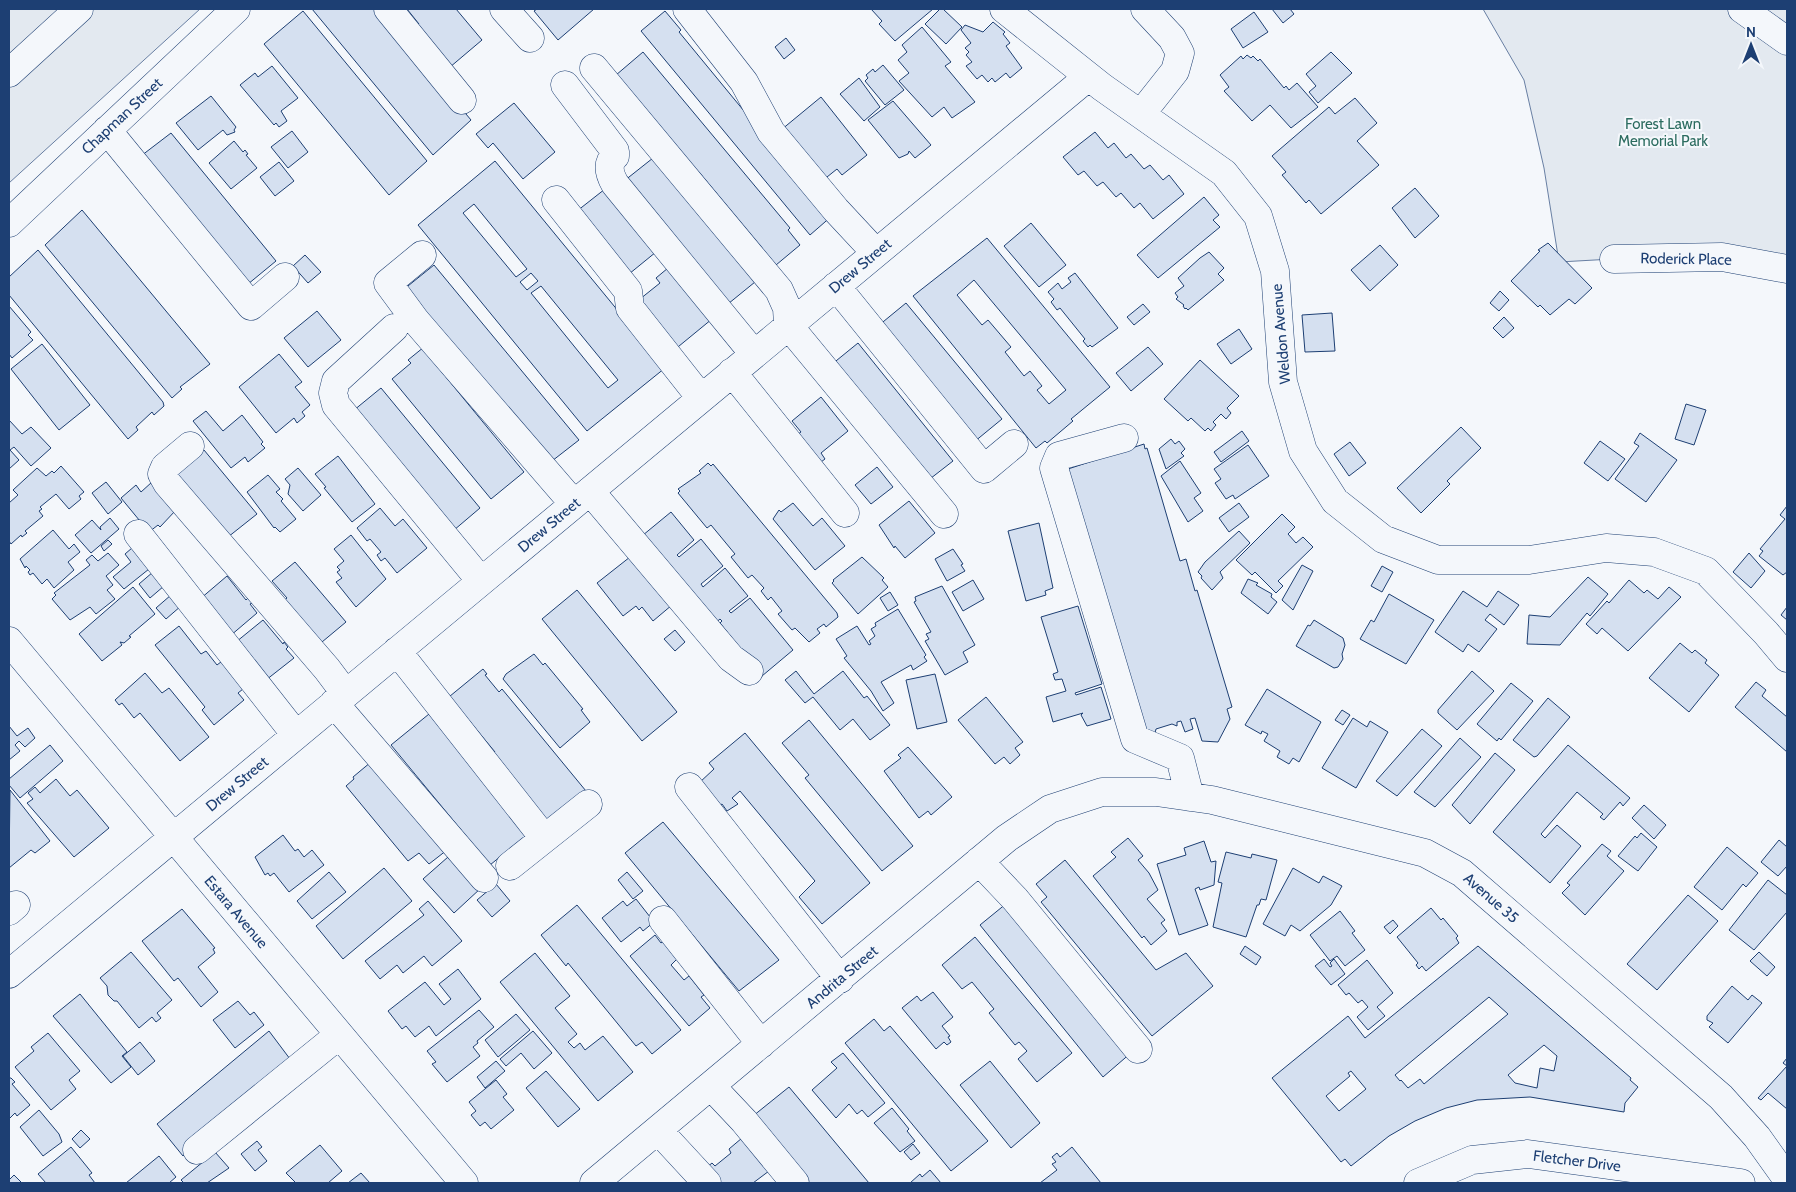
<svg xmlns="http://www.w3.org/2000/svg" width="1796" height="1192" font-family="Cabin,sans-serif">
<rect width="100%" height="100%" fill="#f4f7fb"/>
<path fill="#e3e9f0" stroke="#687fa3" d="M9,9H200L9,183Z
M1483,9H1787V269L1684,255L1559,262L1544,168L1524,80Z"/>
<path fill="#d5e0f0" stroke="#1d3f73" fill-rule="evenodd" d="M312,9H378L471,120L433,155Z
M407,9H456L482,40L443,73L417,26L419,24Z
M537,9H594L558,40L534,11Z
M871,9H933L895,41L879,24L882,21Z
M940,9H943L962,27L946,44L925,24Z
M1272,9H1290L1294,14L1283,23Z
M303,11L427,161L389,195L264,44Z
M665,11L681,30L679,32L744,111L833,215L810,235L641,31Z
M1254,12L1268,32L1243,48L1231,29Z
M993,22L1005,32L1003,34L1010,43L1006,46L1022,68L1010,78L1006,73L995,82L992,78L988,82L982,75L977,79L966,66L972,62L966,55L969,52L965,48L971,43L961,30L965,25L983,32Z
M922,27L951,62L945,66L975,102L952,118L944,107L932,117L899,81L909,73L898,60L907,52L902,45Z
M786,38L795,50L784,59L775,47Z
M643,52L790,228L788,230L800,245L776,265L698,171L691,176L609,81Z
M1331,52L1352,73L1318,103L1309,92L1316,86L1306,74Z
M1247,55L1251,58L1253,56L1258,61L1260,59L1284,88L1286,86L1289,90L1297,83L1318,107L1291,128L1270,105L1252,121L1224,91L1229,87L1220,75L1241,56L1243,59Z
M883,65L904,90L885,105L865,81L868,78L866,75L873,69L875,72Z
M272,66L298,98L281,111L287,121L279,127L276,123L274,125L240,85L255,73L258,77Z
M859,78L880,107L864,121L840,94Z
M211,96L236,127L234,130L235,132L227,135L223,130L198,150L176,123Z
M821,97L867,155L842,175L837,169L822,181L781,130Z
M1355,98L1377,123L1357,141L1379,165L1321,214L1309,200L1306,203L1282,175L1286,172L1272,156L1329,107L1335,114Z
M893,101L931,145L915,158L909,151L908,154L899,158L868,120Z
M514,103L555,152L523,179L493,143L488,148L476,134Z
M292,131L308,152L288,168L271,147Z
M1095,132L1108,148L1114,143L1126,158L1131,154L1144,169L1150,165L1163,180L1169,175L1184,194L1153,219L1140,203L1134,208L1121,193L1116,197L1103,182L1097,186L1084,171L1078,175L1063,157Z
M171,133L276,261L242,289L137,159Z
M234,141L243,152L245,150L248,154L246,155L257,168L231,189L209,163Z
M653,158L755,282L723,308L624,181Z
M495,161L665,368L587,431L418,225ZM474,204L527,269L516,277L463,213ZM531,273L538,281L527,290L520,282ZM541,286L618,380L608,388L531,293Z
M279,162L294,181L275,196L260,177Z
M1415,188L1439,216L1415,238L1392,208Z
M605,189L656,252L629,274L577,211Z
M1204,197L1219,215L1213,220L1220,227L1158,278L1137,255Z
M82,210L210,364L180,387L182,389L172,398L45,245Z
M1031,223L1066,265L1039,287L1004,246Z
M987,238L1110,387L1071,419L1073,421L1047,443L1045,441L1036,448L913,296ZM974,280L1066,390L1049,404L1037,390L1042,386L1030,371L1024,376L1005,352L1011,347L988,320L982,325L957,295Z
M1548,243L1592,288L1575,304L1569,299L1550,315L1540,305L1538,307L1511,281L1540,251L1538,250Z
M1380,245L1398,265L1370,291L1351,270Z
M38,250L163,402L164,406L154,415L152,412L136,427L138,430L128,439L9,295V277Z
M1209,252L1224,268L1218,274L1224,280L1188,310L1186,308L1185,309L1183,306L1184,305L1176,299L1178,297L1175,293L1184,286L1178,278L1200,258Z
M305,255L321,272L308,283L293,266Z
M434,265L579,440L552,461L403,290Z
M668,268L712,319L673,351L635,303L660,283L656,278Z
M1075,273L1118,328L1092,347L1090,345L1088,347L1083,341L1085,339L1060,308L1057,310L1051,302L1054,299L1048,292L1058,283L1062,289L1071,282L1068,278Z
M1500,291L1509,300L1499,311L1490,303Z
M906,303L1002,419L974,442L878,326Z
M1143,304L1150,312L1134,325L1127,317Z
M9,306L31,332L28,335L33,340L12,358L9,354Z
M317,311L341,340L308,367L284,338Z
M1332,313L1335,351L1305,352L1302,315Z
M1504,317L1514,328L1503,338L1493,328Z
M1239,329L1252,349L1231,364L1217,344Z
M858,343L953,461L926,482L831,365Z
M42,344L90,405L59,430L11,369Z
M424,347L427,354L524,472L491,499L392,379L411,363L408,360Z
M1148,347L1163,364L1131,391L1116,373Z
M279,354L302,382L295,387L310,405L302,412L305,416L297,423L294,418L276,433L239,387Z
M1200,360L1239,396L1227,408L1231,413L1226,419L1221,414L1213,422L1216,425L1211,431L1208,428L1205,431L1191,418L1188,421L1164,399Z
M381,388L480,508L447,536L348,415Z
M821,397L848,431L821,453L825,459L817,465L794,437L801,432L792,421Z
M1686,404L1706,410L1694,445L1675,439Z
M206,411L223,431L242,415L263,442L261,444L265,448L248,462L245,457L231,468L193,421Z
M9,420L22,434L31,427L51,448L31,466L14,447L10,450L19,460L9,469Z
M1461,427L1481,448L1447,481L1450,484L1421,513L1397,488Z
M1242,431L1249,441L1221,462L1214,452Z
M1640,433L1677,460L1646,502L1615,479L1639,446L1634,443Z
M1171,439L1175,444L1179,441L1185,449L1181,453L1184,456L1166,469L1159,449Z
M1600,441L1625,459L1608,481L1584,463Z
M1350,442L1366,463L1349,476L1334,454Z
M1144,444L1145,449L1147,448L1180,561L1186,559L1195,591L1197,590L1232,707L1227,709L1230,719L1218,742L1202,741L1195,718L1190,719L1193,729L1185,732L1181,721L1177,722V726L1172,724L1156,729L1155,733L1145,732L1068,469Z
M1248,445L1269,476L1235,499L1233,495L1226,499L1215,483L1221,479L1214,469Z
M204,450L257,514L228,537L169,479Z
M338,456L375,504L352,522L324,488L326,487L315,474Z
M1180,461L1201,493L1194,498L1203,511L1188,522L1161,476Z
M708,463L711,466L713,464L837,613L838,617L826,627L824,624L817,629L820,633L809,642L795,628L792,630L778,614L782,611L771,597L768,600L761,591L764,588L752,575L748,578L731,557L735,554L711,525L707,528L678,493L680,491L678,489L701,473L699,471Z
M61,466L84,492L79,496L81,499L69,509L56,494L40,507L42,509L39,511L43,516L25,531L27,533L22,537L21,535L11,544L9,541V503L18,495L13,490L37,468L46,476L52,471L54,473Z
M877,467L893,487L871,504L855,485Z
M298,468L321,495L303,511L288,494L290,485L285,479Z
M268,475L280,489L276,492L283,499L281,501L296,519L280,532L275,527L274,528L247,492Z
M106,482L122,502L108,514L92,493Z
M152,482L176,510L160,527L158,525L149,532L121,498L136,485L141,492Z
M909,501L935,533L905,558L895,546L894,548L879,525Z
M793,503L813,526L822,518L845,546L815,570L773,519L779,510L781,512Z
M1239,503L1249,517L1229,532L1219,518Z
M1787,506V572L1783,575L1759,556L1763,551L1760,549L1785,519L1780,515Z
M380,508L395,526L403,519L427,548L397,573L385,558L381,561L377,555L381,552L370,539L367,541L357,528Z
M671,512L694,540L677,555L679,557L701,539L723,566L701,584L703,587L725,568L748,596L729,611L731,613L750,598L793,650L762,676L720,623L722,621L720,619L714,624L637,540Z
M1282,514L1295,527L1288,534L1296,543L1303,537L1313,547L1278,581L1283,586L1276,593L1255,572L1252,575L1236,560Z
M110,518L119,529L91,553L75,535L92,520L101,530L100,527Z
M1039,523L1053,588L1045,591L1046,595L1026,601L1008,531Z
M53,530L69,549L74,544L80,552L68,562L74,570L54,588L47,579L42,584L33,573L30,575L28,572L30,570L26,566L25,568L20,559Z
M1239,531L1250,543L1220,572L1223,578L1212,590L1201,578L1202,576L1198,572L1205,562Z
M351,535L386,579L356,607L336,582L342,578L337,572L340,570L337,567L344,561L334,549Z
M108,540L112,544L104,551L101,546Z
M132,548L149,569L124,589L113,577L131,562L125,554Z
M953,549L963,564L961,565L965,571L947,581L935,559Z
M108,553L119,565L106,576L113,585L107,590L115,599L96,614L90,607L70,620L52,599L56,595L54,593L90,565L86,560L92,555L98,561Z
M1749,553L1765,571L1751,588L1733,572Z
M630,557L672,605L653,621L642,607L639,610L636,606L623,616L597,583Z
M862,557L884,578L882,580L888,587L858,614L832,583L834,581L833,580Z
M295,562L346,622L316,647L280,604L287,598L272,581Z
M1302,565L1313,571L1293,610L1282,600Z
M1382,566L1393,572L1382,592L1371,586Z
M153,572L164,586L150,598L139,584Z
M227,576L246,600L248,598L252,603L250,604L257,613L230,636L200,599Z
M1588,577L1608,594L1590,616L1587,613L1560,645L1527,644L1529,615L1550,617Z
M1248,579L1258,583L1256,585L1272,594L1271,597L1277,602L1268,614L1241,593Z
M973,580L984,599L963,611L952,592Z
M1629,580L1644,593L1647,590L1658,599L1669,587L1681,597L1628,651L1602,628L1597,634L1586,624L1607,601L1609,603Z
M942,586L975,645L963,652L968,662L945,675L925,641L929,639L926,634L931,632L914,602L916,601L915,597Z
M133,587L155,614L129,636L131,637L124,643L120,642L122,645L102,661L79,634Z
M577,590L677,712L642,741L542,619Z
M1463,591L1487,607L1498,591L1519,605L1504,625L1490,614L1485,620L1497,629L1479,652L1468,644L1463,652L1435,632Z
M890,592L898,605L888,611L880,598Z
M1389,594L1434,620L1406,664L1360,639L1371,620L1374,622Z
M171,595L181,606L166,619L156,608Z
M1078,606L1102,684L1075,693L1076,695L1101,687L1111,719L1087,726L1081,715L1083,713L1053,722L1046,697L1066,691L1062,679L1055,680L1053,674L1058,672L1041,617Z
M1787,607V620L1781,615Z
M898,609L926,655L924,657L927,661L913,670L911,665L881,682L894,703L883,711L871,691L844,658L847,656L836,639L857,626L869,645L871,644L869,641L875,636L871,629L876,626L875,623Z
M263,620L283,644L284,642L288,647L286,649L294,658L266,680L236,642Z
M1314,620L1343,638L1345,645L1342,654L1343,659L1338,667L1334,668L1296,646L1308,625L1310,626Z
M179,626L201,654L206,651L217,665L226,658L248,685L238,693L244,700L214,725L202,710L205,707L155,645Z
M675,630L685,642L675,651L664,639Z
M1680,643L1692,653L1695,650L1707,660L1705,663L1719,675L1689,712L1649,678Z
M534,654L543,665L545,663L583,709L581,710L590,722L560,748L503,679L506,674Z
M483,669L487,674L485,675L499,692L502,689L586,791L546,825L491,755L495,752L467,718L444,701Z
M796,671L814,694L843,671L864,698L867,696L890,725L870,740L853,719L840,730L813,697L805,703L785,680Z
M1472,671L1494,691L1457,730L1438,713V710Z
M145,673L162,693L169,688L209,737L180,761L140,713L134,718L122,703L119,705L115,700Z
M935,674L947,722L917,729L906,680Z
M1756,682L1766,690L1762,696L1787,717V752L1735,707Z
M1511,683L1533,701L1501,740L1499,738L1497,741L1477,724Z
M1267,689L1321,722L1299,762L1293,758L1289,764L1277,757L1280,751L1264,741L1268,734L1262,731L1261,734L1245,725Z
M986,697L1023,742L1015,748L1020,755L1010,764L1004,757L995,764L958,720Z
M1548,698L1570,717L1537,756L1534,757L1513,740Z
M1342,710L1350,715L1343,725L1335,720Z
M429,714L528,834L490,865L391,745Z
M1353,718L1367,727L1370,721L1388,732L1356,788L1322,768Z
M809,720L913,846L882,871L805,778L809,775L782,743Z
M9,726L17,736L28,728L35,738L25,747L19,741L15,745L20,751L9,760Z
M1422,729L1442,746L1397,796L1376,781Z
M745,733L870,883L822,924L799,897L815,881L740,791L732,798L738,804L727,811L722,804L719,806L699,783L714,769L709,763Z
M1460,738L1481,757L1435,807L1414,792Z
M50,745L63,761L20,798L9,785V779Z
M1568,745L1630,798L1623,806L1620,802L1604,820L1600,817L1603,814L1577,792L1541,834L1545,838L1557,825L1581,846L1550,883L1493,832Z
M908,747L952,797L931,815L928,811L919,818L884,771L901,758L898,755Z
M1495,753L1515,770L1470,824L1452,805Z
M371,762L447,850L429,864L419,853L408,861L346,786L354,779L353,777Z
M56,779L70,796L77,790L109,828L74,857L27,803L33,799L28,793L35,787L40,793Z
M10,790L50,841L35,853L31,850L9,868Z
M1644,805L1666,825L1654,839L1632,818Z
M663,822L779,960L739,991L625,853Z
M1641,833L1657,847L1638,871L1618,856L1635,836L1637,838Z
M283,835L295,851L298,849L304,857L312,850L324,865L289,892L274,873L270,876L268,873L265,875L255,857Z
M1128,838L1143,856L1138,860L1149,873L1158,890L1147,899L1165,920L1161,923L1167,931L1151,945L1144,936L1142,938L1093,876L1116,857L1111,852Z
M1779,840L1787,847V866L1778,876L1761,862Z
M1204,841L1211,862L1216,861L1214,885L1200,890L1199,887L1195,889L1208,925L1179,935L1157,864L1186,855L1184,848Z
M1602,844L1611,851L1607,856L1624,871L1585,915L1562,893L1570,885L1567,883Z
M1727,847L1758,873L1746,887L1743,884L1722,910L1694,887Z
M1226,852L1251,858L1252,854L1277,860L1266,900L1261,899L1259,905H1257L1246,937L1213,927L1222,883L1218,882Z
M452,856L481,888L454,913L423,879L448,857L449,859Z
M1065,860L1156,970L1186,953L1213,986L1152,1036L1041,902L1047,897L1036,884Z
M384,868L412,901L343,959L316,926Z
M1293,868L1319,883L1323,876L1342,886L1331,905L1300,931L1291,925L1285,936L1263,924Z
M329,872L346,892L312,919L297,901Z
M627,872L643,891L633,899L618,880Z
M1768,880L1787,895V912L1754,950L1729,930Z
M496,884L510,901L492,917L477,900Z
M1688,895L1718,921L1657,990L1627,964Z
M636,899L654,922L643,931L640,927L621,942L602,918L623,901L627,906Z
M428,901L462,941L432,966L424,956L403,973L397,965L380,979L365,961L424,915L419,909Z
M1007,903L1132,1052L1103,1077L980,925Z
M577,905L681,1030L652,1054L642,1042L636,1046L568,963L566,966L541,935Z
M1431,908L1441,920L1443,918L1458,936L1456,938L1459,943L1426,971L1422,966L1419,969L1416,965L1418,963L1397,937Z
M182,909L215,948L213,949L215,953L198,967L218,992L201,1007L178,978L174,981L142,941Z
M1340,911L1355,931L1352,933L1365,950L1345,966L1337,956L1330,961L1310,935Z
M1393,920L1398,926L1390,934L1384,927Z
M655,935L661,943L667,938L677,959L671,965L684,980L689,976L704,995L701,997L710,1008L689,1026L630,956Z
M975,937L1072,1053L1037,1082L1018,1059L1027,1051L1019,1042L1015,1045L989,1013L994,1009L972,982L962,989L942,965Z
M1245,946L1261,957L1256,965L1240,954Z
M1478,946L1631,1078L1630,1080L1638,1087L1625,1103L1624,1112L1530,1097L1477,1100L1446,1108L1415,1121L1389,1136L1351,1166L1345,1159L1341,1162L1272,1078L1348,1016L1365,1038ZM1489,997L1508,1014L1424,1084L1420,1079L1408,1088L1401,1080L1400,1081L1395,1075ZM1544,1045L1557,1056L1554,1071L1540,1068L1537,1088L1515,1083L1508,1075ZM1351,1071L1366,1089L1339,1111L1326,1096L1350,1076L1348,1073Z
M131,952L172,1000L157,1013L161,1018L156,1022L152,1017L139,1028L117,1001H114L108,995L107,986L100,978Z
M1759,952L1775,967L1767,976L1750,961Z
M535,953L570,996L555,1008L577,1034L568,1042L574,1048L580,1043L585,1050L603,1036L633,1072L598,1101L500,982Z
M1324,959L1330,967L1332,966L1330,963L1334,959L1345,974L1331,985L1315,966Z
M1367,960L1393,993L1377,1007L1385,1016L1368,1030L1357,1017L1368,1007L1362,1000L1358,1003L1349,993L1346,995L1338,985Z
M458,969L481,999L436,1036L429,1026L415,1037L406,1026L402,1029L388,1011L425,982L444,1005L451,999L439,984Z
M1732,986L1748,1000L1752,995L1762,1003L1728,1043L1709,1027L1713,1023L1707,1020V1016Z
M933,992L953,1017L942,1026L950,1036L948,1037L951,1042L947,1045L944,1042L936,1049L902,1008L917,996L921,1001Z
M80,994L127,1052L122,1056L131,1067L111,1083L53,1016Z
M238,1001L250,1015L254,1012L264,1025L235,1048L213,1020Z
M479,1010L494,1027L477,1041L478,1043L473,1047L480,1056L447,1082L432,1064L436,1062L427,1051Z
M516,1014L530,1030L498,1057L485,1040Z
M874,1019L884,1031L890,1026L988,1141L951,1171L845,1043Z
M269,1031L290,1059L183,1156L157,1124Z
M533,1031L552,1053L534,1069L521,1053L506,1066L500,1059Z
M48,1033L80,1071L69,1080L76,1089L51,1110L15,1067L34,1051L31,1047Z
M140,1042L155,1061L138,1075L123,1056Z
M843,1053L885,1103L868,1117L862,1110L857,1114L849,1104L836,1118L812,1090L837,1068L831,1062Z
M1787,1058V1109L1768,1093L1761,1100L1758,1098L1787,1066L1783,1063Z
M496,1061L505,1071L485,1088L477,1077Z
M990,1061L1040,1123L1011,1148L960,1085Z
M546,1071L580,1109L558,1127L526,1088Z
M9,1078H11L15,1082L12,1084L30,1105L17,1116L15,1113L9,1119Z
M496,1080L507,1094L503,1097L514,1110L491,1129L485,1122L480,1126L471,1115L476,1111L469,1102Z
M789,1087L869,1183H802L753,1116Z
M892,1108L909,1129L907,1131L915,1141L900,1152L874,1123Z
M39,1110L59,1134L62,1142L43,1156L20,1127Z
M81,1130L90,1139L80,1148L72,1139Z
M742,1138L769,1171L753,1183H710L701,1172L712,1163L715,1166L731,1153L729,1149Z
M257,1141L262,1147L258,1150L267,1161L255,1171L241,1154Z
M913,1144L920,1153L911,1160L904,1152Z
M320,1145L342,1171L328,1183H296L286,1173Z
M71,1147L92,1173L89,1175L95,1183H46L38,1174Z
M1072,1147L1101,1183H1040L1057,1170L1052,1164L1056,1162L1052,1157L1057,1153L1060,1157Z
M215,1152L229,1168L207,1183H184L181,1180Z
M159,1156L176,1177L169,1183H126Z
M930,1170L941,1183H910L920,1174L922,1177Z
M361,1173L370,1183H348Z
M14,1175L22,1183H9V1180Z"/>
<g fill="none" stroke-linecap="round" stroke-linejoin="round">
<g stroke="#1d3f73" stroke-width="29">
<path id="minor" d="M388,9L462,100
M504,9L530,38
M687,9L744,82L771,132L836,210L876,253
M1004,9L1102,87L1224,173L1258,216L1275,271L1283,382L1303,451L1335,501L1383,539L1438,560H1529L1606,548L1654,552L1706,571L1766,633L1787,658
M1742,9L1787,41
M594,68L779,290L787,308L788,325L944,514
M9,73L79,9
M565,85L615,151V156C606,164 610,175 615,184L754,354
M1141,114L1175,71L1180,53L1172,38L1145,9
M107,130L251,306L285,277
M556,200L628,291L630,308L701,398
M9,223L236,9
M422,255L388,283L416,321L574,504
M1614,259L1722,257L1787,269
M836,286L984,469L1014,444
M394,328L336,381L333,393L336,405L481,581
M732,372L845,513
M1124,438L1059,456L1054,468L1135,739L1180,758L1190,797
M190,446L165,467L162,474L167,483L327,669L345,693
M590,491L731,658L749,671
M138,534L296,735
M9,641L464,1183
M397,651L544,838
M334,703L484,878
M689,787L840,979
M979,861L1015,899L1138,1049
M510,866L588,804
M9,911L16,905
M663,920L761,1044
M9,974L1088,77
M711,1086L744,1121L795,1183
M658,1130L707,1183
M197,1150L339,1035
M594,1183L1007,838L1050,809L1102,792H1156L1212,800L1425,853L1462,873L1721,1097L1757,1137L1787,1179"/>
</g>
<g stroke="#1d3f73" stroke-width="29">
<path id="major" d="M1418,1183L1472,1160L1528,1154L1741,1183"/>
</g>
<use href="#minor" stroke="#f4f7fb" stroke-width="28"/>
<use href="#major" stroke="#f4f7fb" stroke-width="28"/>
</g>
<g text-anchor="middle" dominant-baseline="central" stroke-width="4" stroke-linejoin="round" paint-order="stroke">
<g font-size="15" fill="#1d3f73" stroke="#f4f7fb">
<text transform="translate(122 116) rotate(-43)">Chapman Street</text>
<text transform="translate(1686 259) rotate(1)">Roderick Place</text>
<text transform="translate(860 266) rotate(-40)">Drew Street</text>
<text transform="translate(1281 334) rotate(-95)">Weldon Avenue</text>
<text transform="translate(549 525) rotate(-40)">Drew Street</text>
<text transform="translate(237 784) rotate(-40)">Drew Street</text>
<text transform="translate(1491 898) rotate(41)">Avenue 35</text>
<text transform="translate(236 912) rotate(50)">Estara Avenue</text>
<text transform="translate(842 977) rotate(-40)">Andrita Street</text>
<text transform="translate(1577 1161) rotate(7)">Fletcher Drive</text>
</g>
<g font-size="15" fill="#2c6c60" stroke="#f4f7fb">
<text x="1663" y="124">Forest Lawn<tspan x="1663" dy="17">Memorial Park</tspan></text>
</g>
</g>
<rect width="1796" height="1192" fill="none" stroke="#1d3f73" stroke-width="20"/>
<g transform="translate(1751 45)" stroke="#f4f7fb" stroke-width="4" paint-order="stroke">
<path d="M0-4L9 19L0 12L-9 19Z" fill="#1d3f73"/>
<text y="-8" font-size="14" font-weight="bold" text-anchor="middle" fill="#1d3f73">N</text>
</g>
</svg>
